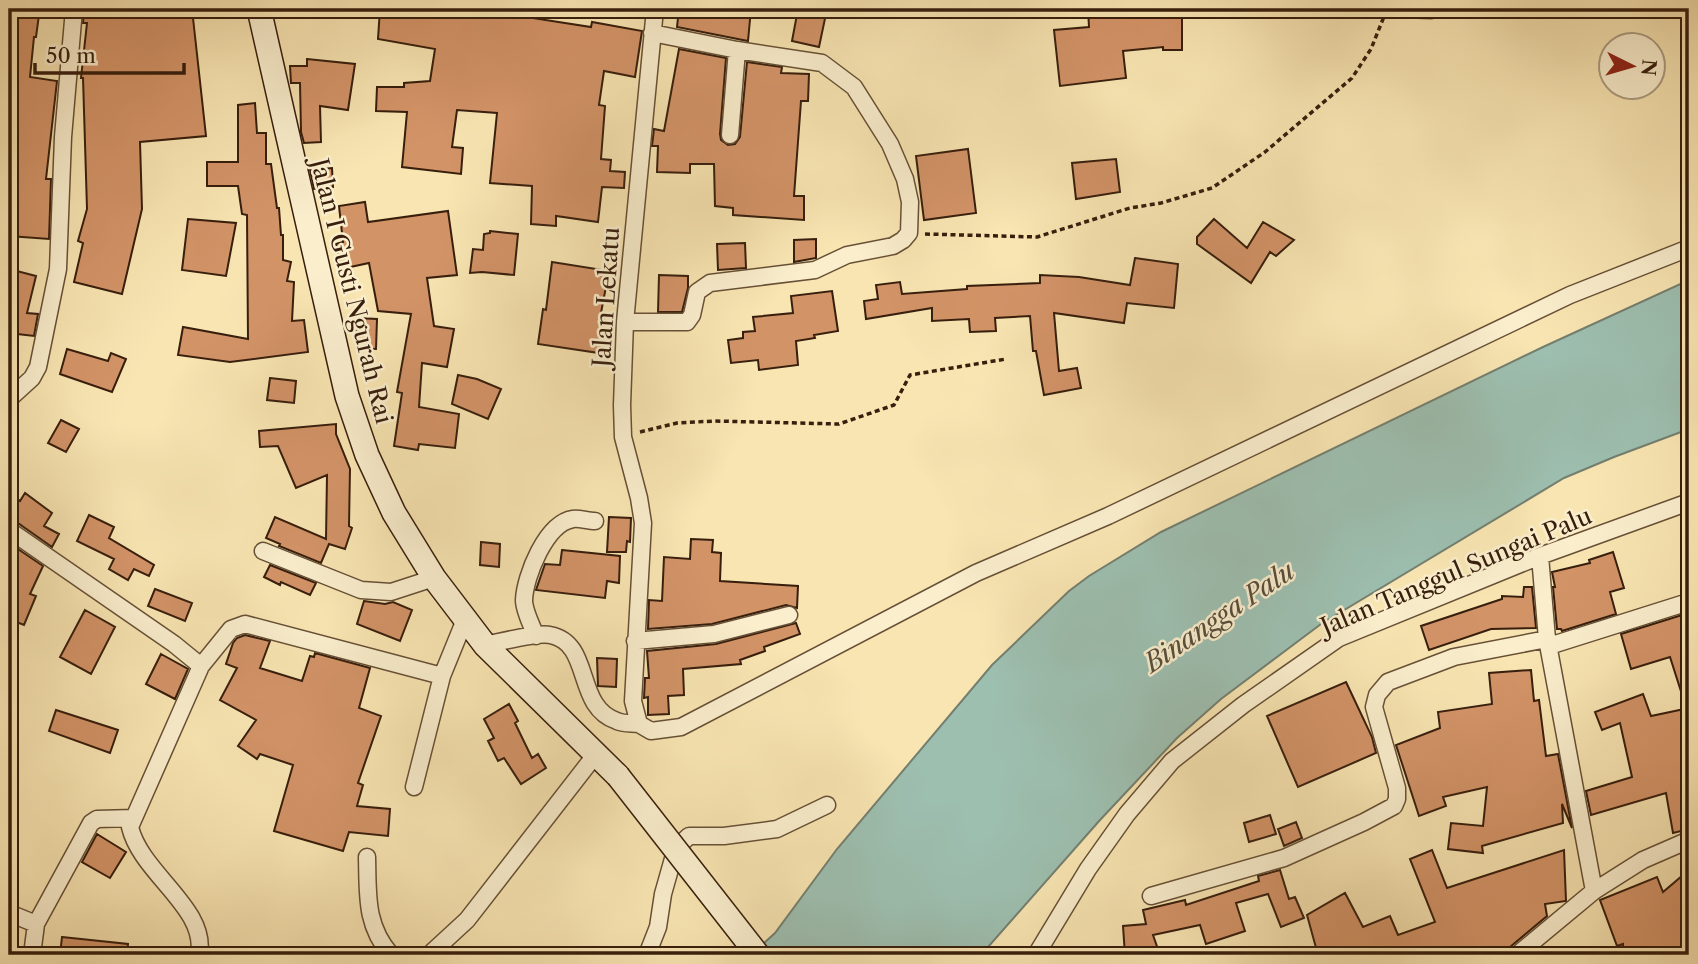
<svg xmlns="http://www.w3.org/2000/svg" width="1698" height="964" font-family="'Libre Caslon Text',serif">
<rect width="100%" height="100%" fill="#f8e5b2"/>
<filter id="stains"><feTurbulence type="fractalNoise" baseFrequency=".00286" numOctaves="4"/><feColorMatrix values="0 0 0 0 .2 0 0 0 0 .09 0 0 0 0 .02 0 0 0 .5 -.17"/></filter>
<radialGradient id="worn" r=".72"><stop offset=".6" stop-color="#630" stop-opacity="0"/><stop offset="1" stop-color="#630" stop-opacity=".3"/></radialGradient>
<path fill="#9dbfb0" stroke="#747f6f" stroke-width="2" d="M1689,280V429L1614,457L1564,478L1321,624L1221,699L1177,738L1100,820L981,955H751L775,933L837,849L992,665L1069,591L1089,576L1161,532L1543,347Z"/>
<path fill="#d29367" stroke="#371e0d" stroke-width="2" d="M84,9H192L206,136L140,142L142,209L122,294L74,282L83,243L78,241L87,209L83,78H81L87,23H83Z
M380,9L402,12L403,9H527L526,17L591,27L592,22L642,31L635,77L604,71L599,105L605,106L601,159L611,160L610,171L625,172L624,188L602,187L598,222L556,216V226L531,224L532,186L490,183L497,113L457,110L452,147L463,148L461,174L402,167L407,112L376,111L377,87H404V83L430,81L435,49L378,39Z
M679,9H751L748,41L677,27Z
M798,9H827L819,47L792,41Z
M1088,9H1182V50H1163V47L1123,51L1126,78L1060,86L1054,30L1089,27Z
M9,12L39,15L36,37H34L30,77L57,81L46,179H51L49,239L9,236Z
M679,49L726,58L720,134L721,140L728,145L735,144L740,137L747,62L782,67L781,73L809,74L808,101H801L794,196H804V220L733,215V208L715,206L714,164H690V173L657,172L658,146H652L654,129L664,131Z
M307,59L355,64L348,110L320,106L321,142L304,143L301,132L300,83H291L290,66H307Z
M255,103L257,133H266V164H271L277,208H279L281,235H283V260L291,262L287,281L294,282L292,321L304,320L308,352L230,362L178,355L183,327L248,339L247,215L242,214L238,186H207V162H238V105Z
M968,149L976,213L924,220L916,156Z
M1116,159L1120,192L1076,199L1072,163Z
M332,168L333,187L314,189L310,170Z
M365,202L368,222L448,211L457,275L427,278L434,326L454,329L447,367L422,363L419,407L459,414L455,448L419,444L418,450L394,446L402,393L397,392L411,314L378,311L369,263L341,269L336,244L343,242L339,206Z
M188,219L236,223L226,276L182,270Z
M1214,219L1247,248L1263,222L1294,240L1276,256L1270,252L1251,283L1197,244V237Z
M490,231L518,234L514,275L482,272L470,273L473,249L483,250L484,234L490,233Z
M816,239V258L794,262V240Z
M745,243L746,268L718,270L717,244Z
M1135,258L1178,264L1174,308L1127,303L1124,323L1054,313L1059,371L1077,368L1081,388L1044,395L1036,351H1033L1030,316L995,318L996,331L970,332L969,319L932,321V308L866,319L864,301L878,299L876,285L900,282L902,294L967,289V286L1040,283V275L1079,277L1130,285Z
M552,262L609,271L600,318L604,319L599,353L538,344L543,309L546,310Z
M9,269L36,276L27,313L38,314L34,336L9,333Z
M659,275L688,276V288L682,312H658Z
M832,291L838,331L814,335L815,338L796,341L798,365L759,370L758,360L731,363L728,340L743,338V332L755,331L753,317L793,313L791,296Z
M357,318L377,319L376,349L356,348Z
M67,349L108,361L111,353L126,359L112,392L60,374Z
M458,375L477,379L501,389L488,419L452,404Z
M270,378L296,381L294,403L267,400Z
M61,420L79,429L66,452L48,443Z
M336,424V434L350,469L349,526L352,528L345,549L329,544L321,563L279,546L280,544L266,538L275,517L326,539L327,475L296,488L278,446L260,447L259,431Z
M9,493L20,501L25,493L52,513L44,526L59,534L52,547L15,521L9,520Z
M89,515L114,527L109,538L154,565L149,576L134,569L128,580L109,569L114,559L77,541Z
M609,517L631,518L630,542L627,541L626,552H607Z
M691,539L713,540L712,552L721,553L720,581L798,586L797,608L786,605L712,624L648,629L649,600L662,601L664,557L690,559Z
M481,542L500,544L499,567L480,565Z
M9,543L43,566L30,594L36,596L24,625L9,619Z
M562,550L620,556L619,583L607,581L605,598L536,590L545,564L560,565Z
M1613,552L1624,588L1610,592L1616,614L1562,631L1561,629H1557L1553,587H1555L1552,572L1590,563L1589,560Z
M270,565L316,583L310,595L281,582L280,585L264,577Z
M1524,587H1532L1536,628L1491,629L1429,650L1421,626L1502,599V596L1523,597Z
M155,589L192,603L185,621L148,606Z
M364,601L385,604L393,602L412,610L400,641L357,624Z
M85,610L115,627L91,674L60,657Z
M1682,615L1689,639V706L1686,707L1670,657L1631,669L1621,634Z
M796,623L800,634L764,647L765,651L740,660L741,664L683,669L684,695L668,696L669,714L648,715V697L644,698L645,678H649L647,651L716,644Z
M245,635L270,641L260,668L302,681L310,656L314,657L315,653L370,668L359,708L381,716L358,783L363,785L357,806L390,809L388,836L349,832L343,851L274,831L293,765L260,754L257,759L238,746L256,720L220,700L237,668L226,664L233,643L237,638Z
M161,654L188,669L175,699L146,684Z
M597,658L617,659L616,687L598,686Z
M1531,670L1534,701L1539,700L1546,756L1558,754L1572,828L1562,804L1563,823L1482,846L1483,853L1448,849L1451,823L1483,826L1487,787L1443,797L1446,806L1419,816L1396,745L1440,728L1438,712L1492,704L1489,673Z
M1346,682L1372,737L1376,753L1298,787L1267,716Z
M1643,694L1651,716L1689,708V829L1673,833L1666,793L1591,815L1586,791L1632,777L1620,723L1602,730L1595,712Z
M509,704L518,721L515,723L532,758L538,754L546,768L521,784L504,758L498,761L488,741L494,738L484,719Z
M56,710L118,730L110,753L49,731Z
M1270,815L1276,834L1249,842L1244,823Z
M1296,822L1302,838L1284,846L1278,829Z
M97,834L126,852L110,878L82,862Z
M1432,850L1447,888L1564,850L1566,901L1545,904L1547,916L1510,947L1507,955H1318L1307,915L1345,893L1363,927L1390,916L1398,935L1435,922L1410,859Z
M1280,870L1289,899L1295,897L1304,918L1281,927L1268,894L1236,903L1245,931L1206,944L1200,925L1153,935L1160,955H1125L1123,926L1146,924L1143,910L1185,900L1186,905L1259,881L1258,876Z
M1689,870V955H1623V944L1617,946L1600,900L1657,877L1663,892Z
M62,937L128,944L127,955H60Z"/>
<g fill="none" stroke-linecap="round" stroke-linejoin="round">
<g stroke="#675036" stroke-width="19">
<path id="street" d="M655,9L625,322L622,405L623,437L639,498L643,523L633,701L639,724L651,731L681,727L976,573L1108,516L1570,295L1689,248
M1403,9L1431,10
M730,135L737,50
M625,322H687L692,315L697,292L710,283L815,270L847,255L893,246L903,240L909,233L910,202L905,179L890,144L854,87L822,63L737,50L652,33
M9,399L32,378L38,367L58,269L63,137L74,9
M9,530L174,644L201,666L130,827C141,874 208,908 199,955
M263,551L361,590L391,592L434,578
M1540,556L1547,639L1594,891
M536,636C532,626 524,611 524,600C525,576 546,523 573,519C579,518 588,521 595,521
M635,641L714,634L789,615
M485,645C501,642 537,632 550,635C593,643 574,707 617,721C623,724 632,723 639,724
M1549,646L1682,604
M201,666L231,629L245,624L442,676L466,617
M414,787L442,676
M367,857C368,895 365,925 391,955
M1151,896L1284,858L1364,822L1394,806L1397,799V788L1374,707L1377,695L1388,682L1454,657L1547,639
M9,913L36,924L91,823L97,819L134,818
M32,955L36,924
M429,955L467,920L596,754
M647,955L658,927L663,894L676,848L689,836H724L777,829L827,805
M1036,955L1088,869L1127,814L1172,761L1243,705L1339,638L1540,556L1689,502
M1517,955L1594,891L1643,860L1689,840"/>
</g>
<g stroke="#371e0d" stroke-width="26">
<path id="secondary" d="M259,9L347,396L367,455L394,513L434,578L485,645L618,776"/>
</g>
<path stroke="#371e0d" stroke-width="3.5" stroke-dasharray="5 3.5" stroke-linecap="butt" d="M925,234L1037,237L1130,208L1161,203L1212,188L1265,152L1352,78L1371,49L1385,14
M640,432L677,423L715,421L839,424L894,405L910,375L1006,359"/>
<use href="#street" stroke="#faeecd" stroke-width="16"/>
<use href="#secondary" stroke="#faeecd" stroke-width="23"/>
<g stroke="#371e0d" stroke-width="26" stroke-linecap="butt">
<path id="secondary-bridge" d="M618,776L758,955"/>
</g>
<use href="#secondary-bridge" stroke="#faeecd" stroke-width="23"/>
</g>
<g text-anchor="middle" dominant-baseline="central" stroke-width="5" stroke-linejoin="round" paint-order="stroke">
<g font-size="24" fill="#371e0d" stroke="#faeecd">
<text transform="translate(352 291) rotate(76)">Jalan I Gusti Ngurah Rai</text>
<text transform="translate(606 297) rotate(-86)">Jalan Lekatu</text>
<text transform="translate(1456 571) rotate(-23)">Jalan Tanggul Sungai Palu</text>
</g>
<g font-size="26" font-style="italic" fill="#564e3e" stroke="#faeecd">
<text transform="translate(1219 617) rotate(-34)">Binangga Palu</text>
</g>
</g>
<rect width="1698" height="964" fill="none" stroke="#f8e5b2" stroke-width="35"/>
<rect x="10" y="10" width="1677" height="943" fill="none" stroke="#371e0d" stroke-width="3.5"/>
<rect x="18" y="18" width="1663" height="929" fill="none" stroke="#371e0d" stroke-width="2"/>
<g transform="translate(1632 66) rotate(95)"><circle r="33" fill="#faeecd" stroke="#ac9b80" stroke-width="2"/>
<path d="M0-5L12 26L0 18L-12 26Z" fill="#8f2418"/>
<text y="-10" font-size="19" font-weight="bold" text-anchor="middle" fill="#371e0d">N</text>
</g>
<path d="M35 63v10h149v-10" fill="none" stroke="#371e0d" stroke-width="3.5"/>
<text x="46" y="63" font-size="21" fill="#371e0d" stroke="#faeecd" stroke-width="5" paint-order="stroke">50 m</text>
<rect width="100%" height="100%" filter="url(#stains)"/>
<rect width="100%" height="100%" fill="url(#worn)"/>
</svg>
